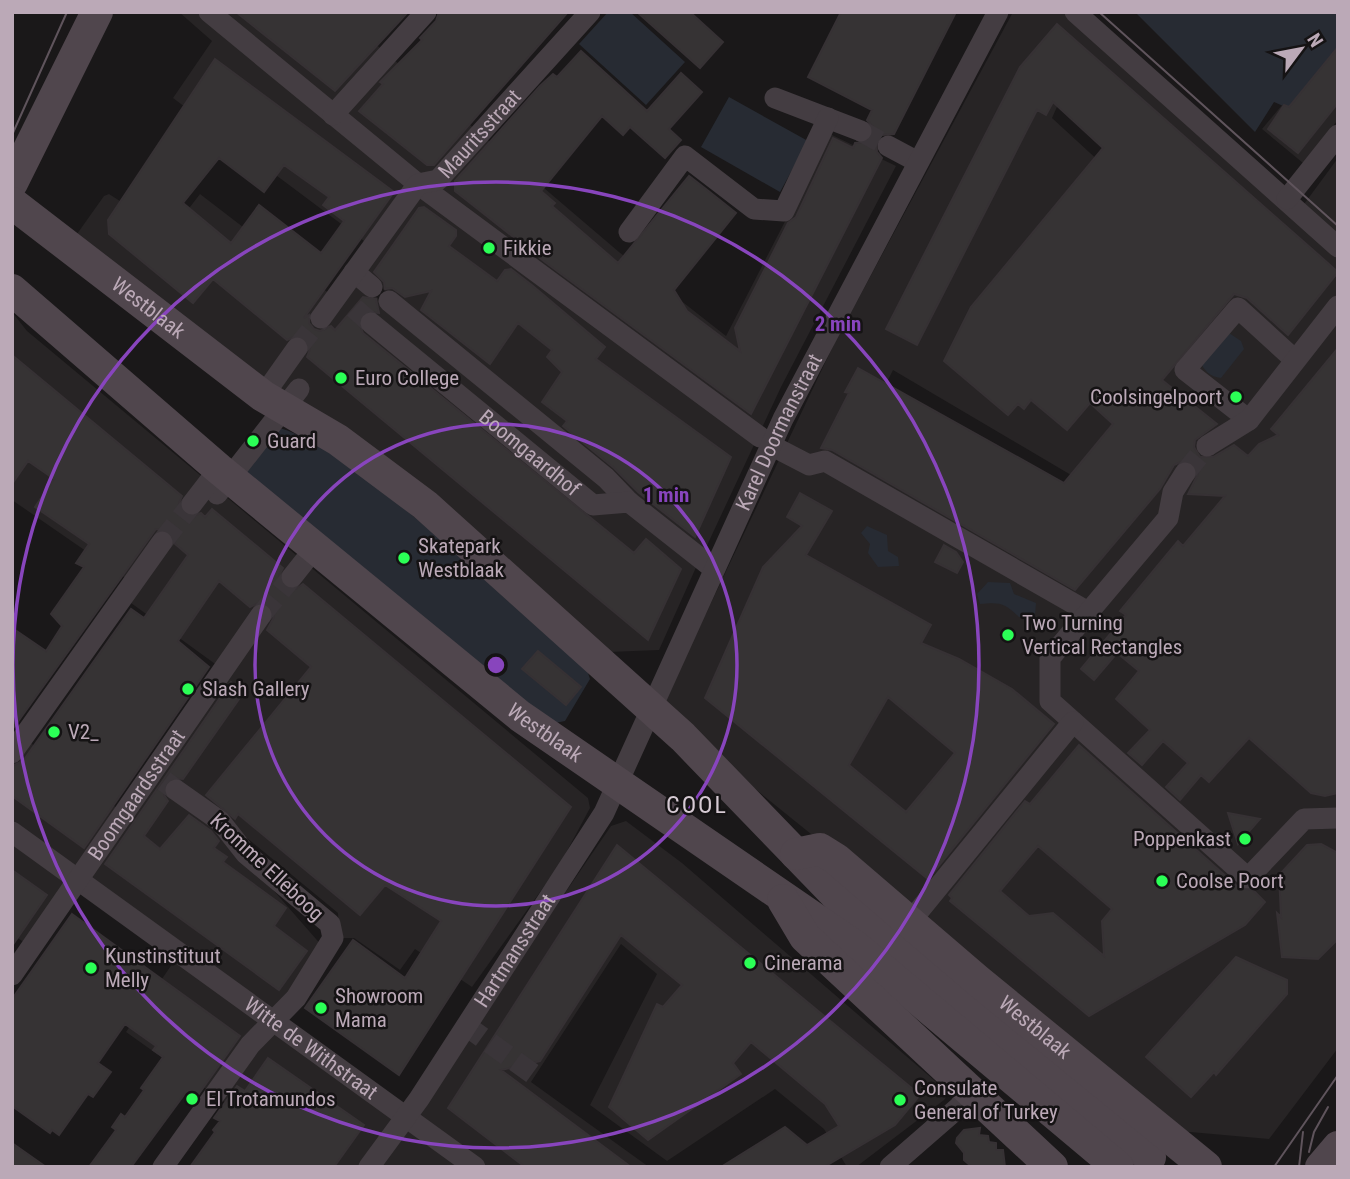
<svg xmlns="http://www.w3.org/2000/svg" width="1350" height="1179" font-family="'Roboto Condensed',sans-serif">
<rect width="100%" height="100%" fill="#1a1819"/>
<path fill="#272425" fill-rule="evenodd" d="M179,12H338L619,252L726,336L830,134L896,166L781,387L703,554L361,271L376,250L173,98L212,41Z
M1013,12H1089L1296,215L1338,158V1048L1269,1139L1179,1131L697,742L662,706L835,342ZM1060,100L1188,243L1052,118ZM893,370L1093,488L1062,543L862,432Z
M1338,38V120L1303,163L1262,129Z
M109,194L170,233L200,194L339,301L355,279L698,563L659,650L609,652L275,390L72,241L104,196Z
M12,312L27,331L588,798L590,808L560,864L472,987L415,949L400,970L354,938H339L338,913L196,796L219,828L323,947L265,1024L409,1129L477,1021L611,826L626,821L682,863L949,1093L944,1100L856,1167H847L824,1129L775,1089L667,1161L590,1105L657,974L621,944L531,1082L649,1167H337L223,1101L126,1032L185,945L88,875L25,943L12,934V729L117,808L229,674L131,603L140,585L122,576L12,500V485L28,461L12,450Z"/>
<path fill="#272b33" d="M608,12H630L685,62L646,105L579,44Z
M1135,12H1338V47L1288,108L1274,102L1255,132Z
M729,97L808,141L780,192L701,147Z
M1229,333L1241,341L1244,349L1221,378C1210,377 1203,370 1200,360Z
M280,428C323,442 360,474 396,502C462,555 523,612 586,667L590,679L565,721L555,723L523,701L243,472Z
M867,526L887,535L888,551L898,557L899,566L878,567L868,553L870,544L861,533Z
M988,582L1010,583L1014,594L1036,603L1035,616L1019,617C1005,603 1000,602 980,604L977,594Z"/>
<path fill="#363334" stroke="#363134" stroke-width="2" fill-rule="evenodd" d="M236,12H408L335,91Z
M439,12H568L434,165H427L359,111L383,84L380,82L422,40L420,38L436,21Z
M637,12H690L723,42L700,68Z
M841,12H956L894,134L882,135L876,140L877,152L882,158L751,414L545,262L455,191V181L540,86L553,74L557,77L581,51L647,111L681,73L702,92L669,129L681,140L665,158L630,127L623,135L602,116L541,191L555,203L552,206L618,263L689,176L706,189L736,213L674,290L687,311L740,351L735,328L788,223L796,217L833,138L853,148L855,143L869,142L873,135L874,128L867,120L872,110L808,77Z
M1057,24L1338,272L1288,335L1247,298L1234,294L1162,380L1217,424L1195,440L1194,447L1200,457H1213L1234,445L1248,456L1259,444L1278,435L1271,429L1338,348V793L1325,796L1311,793L1249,738L1209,782L1201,775L1180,800L1166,787L1188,763L1163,741L1142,765L1128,753L1150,730L1116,699L1139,671L1117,653L1094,680L1081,669L1126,615L1120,611L1178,541L1183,546L1225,496L1188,494L1198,474L1193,462L1185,460L1174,465L1160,489L1075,590L832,450L821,448L849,393L845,392L858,368L1064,483L1113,424L1090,403L1067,430L1031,400L1024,409L1018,404L1008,415L944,361L971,307L1103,148L1053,102L1046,115L1037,110L917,345L886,329L1020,67Z
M1338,47V103L1298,153L1268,129L1284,105L1289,107Z
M215,59L394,192L304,318L309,315V323L314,329L320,331L331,326L335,330L363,297L376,299L379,313L367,311L358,320L363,333L634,553L646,539L681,569L648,640L307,357L310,349L305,338L298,335L287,340L213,279L193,303L109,234L108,220ZM219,158L264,192L284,165L329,197L323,205L344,221L321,253L259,205L231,243L183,203Z
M424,207L456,230V236L449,246L497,281L505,270L511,269L533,286L605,347L596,359L731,457L695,537L638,492L614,468L563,426L567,421L542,402L562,372L547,357L552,350L518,323L490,364L421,310L431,291L405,297L392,288L385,289L384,282L374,272L419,208Z
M12,355L182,496L179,503L184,514L191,517L201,513L205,517L212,509L283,568L279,576L283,587L296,589L303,584L571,807L399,1075L305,1008L353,940L405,978L441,921L385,885L360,915L238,814L235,819L206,795L311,667L267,630L274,617L269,605L261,602L250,607L219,581L178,641L209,667L84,848L12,796V766L23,761L131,609L144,618L188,555L175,544L170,532L156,529L12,730V628L46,651L62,626L51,614L84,567L76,563L89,544L35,507L54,479L28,461L12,484Z
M800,493L832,511L806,555L931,625L921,643L959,659L1012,689L1054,724L928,879L705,698L763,567L802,526L787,517ZM888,697L955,753L906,812L849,765Z
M944,545L956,552L963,562L957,573L935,562Z
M538,651L581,687L566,705L522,669Z
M231,682L244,692L183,779L171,778L165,783L164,795L168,801L144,836L160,849L189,815L211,831L219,841L214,848L227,857L223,862L286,908L274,926L307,951L279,990L105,864Z
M1079,745L1239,888L1253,890L1265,902L1245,925L1089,1016L950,901L952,898L949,895L1025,801L1030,804ZM1038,846L1112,909L1102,921L1104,956L1053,913L1029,916L1000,891Z
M1228,813L1260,819L1238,844Z
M1321,844L1338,853V939L1318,959L1282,957L1277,913L1281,917L1279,875L1307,845Z
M617,845L920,1095L895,1125L824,1167H721L785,1127L807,1145L839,1126L825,1104L751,1042L733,1063L741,1074L648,1140L609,1107L657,1004L663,1007L682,985L621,935L540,1061L501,1070L631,1167H525L448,1108Z
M12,870L47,895L12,946Z
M72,914L240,1036L193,1102L184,1095L131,1167H89L116,1130L112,1127L121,1114L125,1117L144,1090L141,1088L163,1057L153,1050L156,1046L125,1024L98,1063L111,1072L93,1097L88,1094L59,1135L52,1130L50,1133L12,1106V999Z
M1236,957L1287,980V994L1216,1075L1214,1072L1191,1097L1146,1057Z
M268,1058L364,1125L334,1167H190L215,1132L213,1130L220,1121L214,1118L237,1086L245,1091Z
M980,1128L979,1135L988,1136L989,1142L996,1143V1150H1003L1005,1167H972L964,1160V1153L956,1143L957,1138L964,1130Z
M12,1143L46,1167H12Z"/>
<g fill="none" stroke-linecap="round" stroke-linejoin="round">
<path stroke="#3a3539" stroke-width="21" stroke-dasharray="21 10" stroke-linecap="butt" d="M861,131L888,146
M354,308L371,323
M297,348L321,318
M1185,473L1207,446
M162,542L192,504
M261,615L292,577
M164,781L176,790
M465,1025L540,1079"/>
<g stroke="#443d42" stroke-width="21">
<path d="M209,12L418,184L760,437"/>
<path d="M1075,12L1338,247"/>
<path d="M775,98L861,131"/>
<path d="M333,115L426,12"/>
<path d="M888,146L918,162"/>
<path d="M1287,199L1338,135"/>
<path d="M629,232L685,156L754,209L784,211L828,118"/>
<path d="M354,272L372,287"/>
<path d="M389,301L606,478L629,502"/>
<path id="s1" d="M321,318L418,184L438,180L590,12"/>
<path id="s2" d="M371,323L593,505L629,502L714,569"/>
<path d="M263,396L297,348"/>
<path d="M1249,420L1185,370L1238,308L1295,360"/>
<path d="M1207,446L1249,420L1338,306"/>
<path d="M780,450L809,465L825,461L1090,613"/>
<path d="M1185,473L1173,492L1168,518L1050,658V701L1248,878L1304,819L1338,818"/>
<path d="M217,494L299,389"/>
<path d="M192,504L219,469"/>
<path d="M292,577L315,548"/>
<path d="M12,753L162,542"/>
<path id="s3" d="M12,832L475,1167"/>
<path d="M909,923L1073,722"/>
<path id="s4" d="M12,975L261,615"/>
<path d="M163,1167L250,1045L296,998L333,938L330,924L246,854L220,821L176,790"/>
<path id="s5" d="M369,1167L419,1099L604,813L783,419L998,12"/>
<path d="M890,1167L959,1107L971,1090"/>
</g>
<g stroke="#50464d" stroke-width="32">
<path d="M12,183L97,12"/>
<path id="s6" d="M12,203L263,396L338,440L425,505L683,737L857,917L1150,1157"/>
<path id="s7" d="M12,290L219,469L520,716L856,947L1118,1167"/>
<path id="s8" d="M796,854L820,849L836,859L977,980L1206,1167"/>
<path d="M783,900L805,937L1052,1167"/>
<path d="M1321,1167L1338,1147"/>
</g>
<path stroke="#5f545c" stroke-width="2" d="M1099,12L1338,226
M12,135L67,12
M1309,1152L1314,1132L1328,1107
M1274,1167L1338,1075
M1299,1167L1303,1132"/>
</g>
<g fill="none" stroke="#8845bd" stroke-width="3.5">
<circle cx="496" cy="665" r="241"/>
<circle cx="496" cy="665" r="483"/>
</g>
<g fill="#2bff56" stroke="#151314" stroke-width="2.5">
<circle cx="489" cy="248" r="7"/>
<circle cx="341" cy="378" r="7"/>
<circle cx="1236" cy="397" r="7"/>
<circle cx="253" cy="441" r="7"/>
<circle cx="404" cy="558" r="7"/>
<circle cx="1008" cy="635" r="7"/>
<circle cx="188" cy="689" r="7"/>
<circle cx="54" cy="732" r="7"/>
<circle cx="1245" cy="839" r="7"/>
<circle cx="1162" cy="881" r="7"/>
<circle cx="750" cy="963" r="7"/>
<circle cx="91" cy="968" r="7"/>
<circle cx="321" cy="1008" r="7"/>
<circle cx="192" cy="1099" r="7"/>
<circle cx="900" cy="1100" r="7"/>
</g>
<g text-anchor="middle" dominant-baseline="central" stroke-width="5" stroke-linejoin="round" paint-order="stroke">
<g font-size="21" fill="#bba9b7" stroke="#151314">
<text stroke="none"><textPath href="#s1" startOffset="248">Mauritsstraat</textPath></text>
<text stroke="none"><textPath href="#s6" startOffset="172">Westblaak</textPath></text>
<text stroke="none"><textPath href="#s5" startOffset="844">Karel Doormanstraat</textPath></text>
<text stroke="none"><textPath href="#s2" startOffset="205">Boomgaardhof</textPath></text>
<text stroke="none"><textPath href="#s7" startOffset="693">Westblaak</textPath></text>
<text stroke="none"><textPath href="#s4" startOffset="219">Boomgaardsstraat</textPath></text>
<text transform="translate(267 867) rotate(43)">Kromme Elleboog</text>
<text stroke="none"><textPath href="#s5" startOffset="261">Hartmansstraat</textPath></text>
<text stroke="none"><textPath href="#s8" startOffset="304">Westblaak</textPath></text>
<text stroke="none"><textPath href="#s3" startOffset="369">Witte de Withstraat</textPath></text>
</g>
<g font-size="21" fill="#bba9b7" stroke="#151314" text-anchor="start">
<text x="503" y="248">Fikkie</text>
<text x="355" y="378">Euro College</text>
<text x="1222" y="397" text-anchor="end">Coolsingelpoort</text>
<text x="267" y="441">Guard</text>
<text x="418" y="546">Skatepark<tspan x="418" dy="24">Westblaak</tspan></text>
<text x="1022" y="623">Two Turning<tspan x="1022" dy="24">Vertical Rectangles</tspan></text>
<text x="202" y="689">Slash Gallery</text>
<text x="68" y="732">V2_</text>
<text x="1231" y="839" text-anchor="end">Poppenkast</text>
<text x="1176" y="881">Coolse Poort</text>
<text x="105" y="956">Kunstinstituut<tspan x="105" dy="24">Melly</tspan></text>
<text x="764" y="963">Cinerama</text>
<text x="335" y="996">Showroom<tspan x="335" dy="24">Mama</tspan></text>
<text x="914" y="1088">Consulate<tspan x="914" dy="24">General of Turkey</tspan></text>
<text x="206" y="1099">El Trotamundos</text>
</g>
<g font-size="24" letter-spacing="2" fill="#d6cad3" stroke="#151314">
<text x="697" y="805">COOL</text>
</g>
</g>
<circle cx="496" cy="665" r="10" fill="#8845bd" stroke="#151314" stroke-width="3.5"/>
<g font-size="21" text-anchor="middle" font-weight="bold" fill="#8845bd" stroke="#151314" stroke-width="5" stroke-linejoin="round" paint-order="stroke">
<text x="838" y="331">2 min</text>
<text x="666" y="502">1 min</text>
</g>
<rect width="1350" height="1179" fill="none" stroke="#bba9b7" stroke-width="28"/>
<g transform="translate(1301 49) rotate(58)" stroke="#151314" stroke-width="5" paint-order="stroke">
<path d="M0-5L12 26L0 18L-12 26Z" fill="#bba9b7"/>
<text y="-10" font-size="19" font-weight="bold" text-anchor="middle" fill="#bba9b7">N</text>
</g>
</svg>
